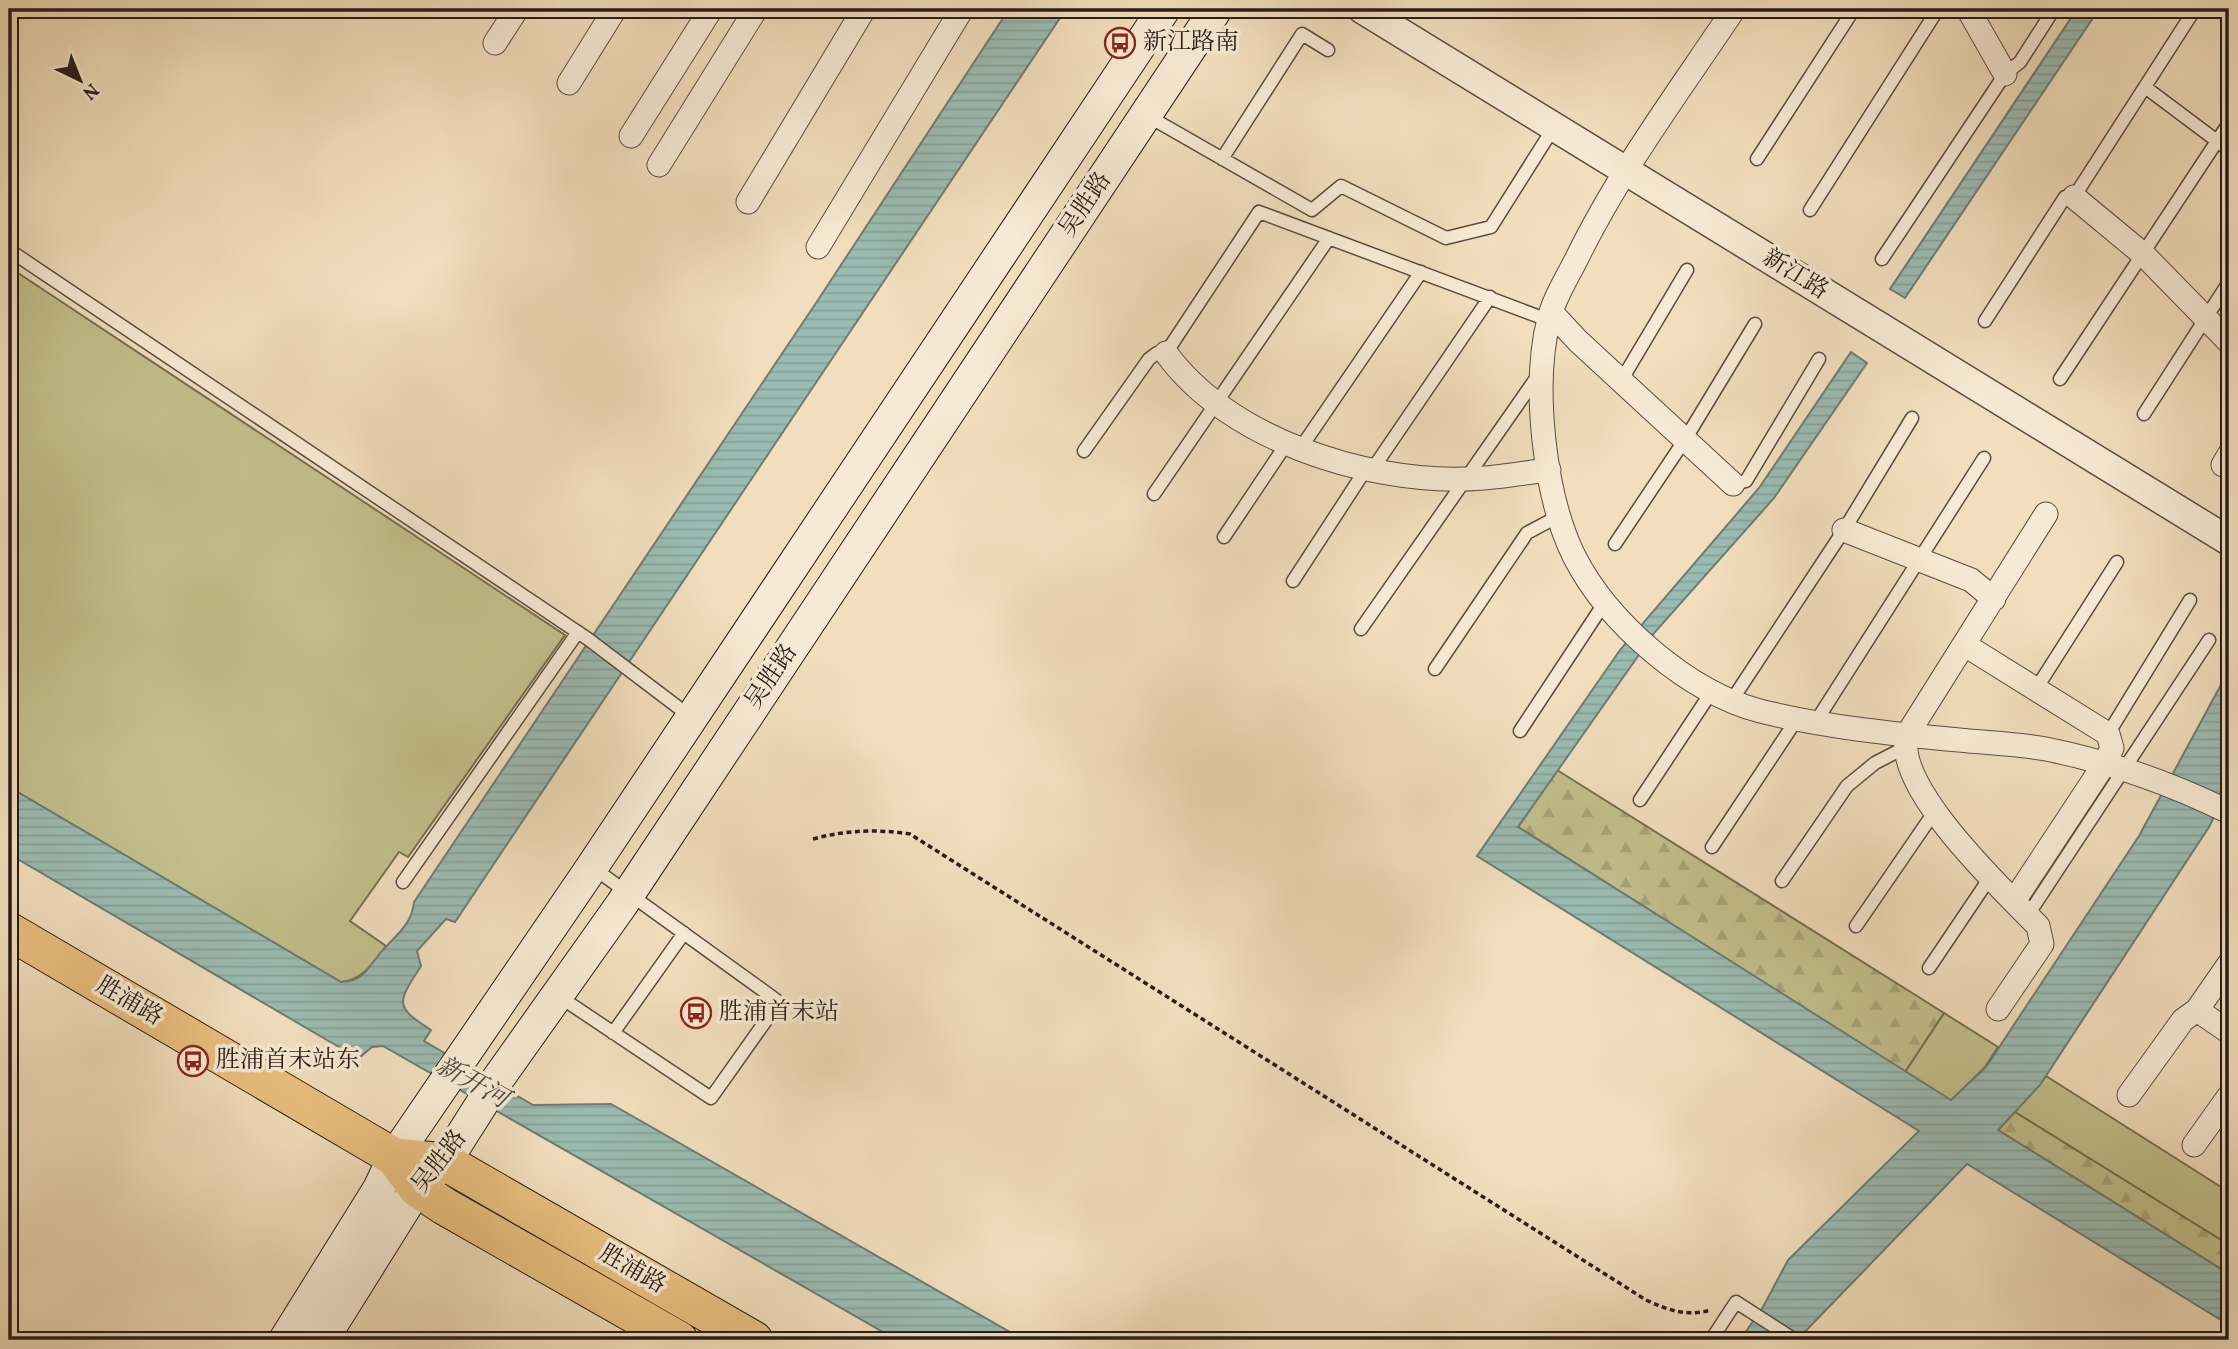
<svg xmlns="http://www.w3.org/2000/svg" width="2238" height="1349" font-family="Vollkorn,'Noto Serif SC',serif">
<defs>
<pattern id="forest-firs" width="22" height="20" patternUnits="userSpaceOnUse" patternTransform="scale(1.75)"><rect width="22" height="20" fill="#c2bf8c"/><path d="M5 1l3.5 6h-7zM16 11l3.5 6h-7z" fill="#a7a478"/></pattern>
<pattern id="water-rules" width="6" height="5" patternUnits="userSpaceOnUse" patternTransform="scale(1.75)"><rect width="6" height="5" fill="#9bbcb3"/><path d="M0 2.5h6" fill="none" stroke="#86a199"/></pattern>
</defs>
<rect width="100%" height="100%" fill="#f2debd"/>
<filter id="stains"><feTurbulence type="fractalNoise" baseFrequency=".00286" numOctaves="4"/><feColorMatrix values="0 0 0 0 .2 0 0 0 0 .09 0 0 0 0 .02 0 0 0 .5 -.17"/></filter>
<radialGradient id="worn" r=".72"><stop offset=".6" stop-color="#630" stop-opacity="0"/><stop offset="1" stop-color="#630" stop-opacity=".3"/></radialGradient>
<path fill="#c2bf8c" stroke="#756e52" stroke-width="2" d="M9,267L565,635L408,857L399,852L350,921L386,946C373,963 363,980 341,982L9,787Z
M1944,1013L1998,1047L1985,1067L1951,1101L1905,1072Z
M2046,1076L2229,1192V1245L2015,1112Z"/>
<path fill="url(#forest-firs)" stroke="#756e52" stroke-width="2" d="M1557,770L1944,1013L1905,1072L1518,827Z
M2015,1112L2229,1245V1274L1998,1130Z"/>
<path fill="url(#water-rules)" stroke="#6d7c75" stroke-width="2" d="M1009,9H1066L455,922L446,919L417,951L421,966C398,1002 393,1006 431,1030L424,1041L533,1105L611,1104L1024,1340H897L383,1046L372,1047L359,1058L332,1043L9,854V787L341,982C349,981 355,981 362,975C370,968 376,957 384,949C397,934 412,924 414,902L818,300Z
M2077,9H2099L1905,298L1890,289Z
M1851,352L1867,363L1774,498L1655,632L1518,827L1951,1100L1986,1067L2139,836L2229,670V787L2209,827L2040,1085L1998,1130L2229,1274V1325L1967,1164L1797,1340H1740L1763,1307L1788,1260L1919,1131L1477,856L1620,650L1759,488Z"/>
<g fill="none" stroke-linecap="round" stroke-linejoin="round">
<g stroke="#5a4c41" stroke-width="15">
<path id="service" d="M2145,87L2229,150
M1146,115L1312,210L1341,186L1446,238L1491,227L1554,127
M1222,159L1302,34L1328,50
M1757,159L1854,9
M1810,210L1938,9
M9,250L588,639L691,717
M1882,259L2005,74L2020,62L2054,9
M1985,321L2065,197H2074L2195,9
M2060,379L2229,123
M1621,381L1687,270
M2144,414L2229,282
M1300,449L1421,272
M1084,451L1149,359L1157,353H1166L1259,212L1548,320
M1372,470L1490,297
M1733,484L1746,481L1819,359
M1154,494L1329,238
M1224,537L1287,443
M1615,544L1686,438L1755,324
M1293,581L1366,469
M1361,629L1539,374
M1435,669L1527,533L1559,516
M2036,689L2117,562
M1732,700L1844,530L1912,418
M1815,723L1984,458
M1520,731L1605,602
M2108,734L2190,600
M1640,800L1712,691
M1712,847L1797,719
M1782,881L1847,786L1875,763L1904,748
M403,882L578,632
M2028,915L2209,640
M1856,926L1935,811
M1929,968L1991,876
M557,995L711,1098L779,1002L592,867
M613,1033L684,933
M1711,1340L1736,1302L1795,1340"/>
</g>
<g stroke="#5a4c41" stroke-width="25">
<path id="minor" d="M1734,9C1680,90 1620,170 1577,258C1567,278 1554,298 1549,319C1532,385 1544,495 1574,556C1608,623 1688,692 1760,711C1825,727 1893,734 1959,740C1988,743 2018,744 2046,749C2111,762 2170,783 2229,812
M1968,9L2005,74
M495,43L517,9
M569,83L615,9
M631,136L711,9
M659,165L756,9
M2074,197L2144,255L2229,342
M748,202L864,9
M818,247L962,9
M1551,312L1578,341L1733,484
M1166,353C1227,438 1363,482 1465,479C1493,479 1521,473 1549,470
M2223,465L2229,455
M1844,530L1971,580L1994,599
M1965,645L2108,734L2112,748L2105,763L2014,901
M1998,1009L2042,944L2038,926C2003,890 1893,787 1907,735L2046,514
M2197,1010L2229,964
M2129,1095L2183,1020L2197,1010L2229,1032
M2194,1145L2229,1096"/>
</g>
<g stroke="#5a4c41" stroke-width="31">
<path id="tertiary" d="M1362,9L2229,541"/>
</g>
<g stroke="#281c18" stroke-width="34">
<path id="secondary" d="M285,1340L379,1189L394,1157L592,867L1164,9
M322,1340L417,1188L445,1162L495,1083L622,904L1216,9"/>
</g>
<g stroke="#281c18" stroke-width="39">
<path id="primary" d="M9,931L394,1157L445,1162L754,1340
M394,1157L417,1188L444,1206L679,1340"/>
</g>
<path stroke="#281c18" stroke-width="3.5" stroke-dasharray="5 3.5" stroke-linecap="butt" d="M813,839C846,830 877,829 910,834L1646,1300C1668,1310 1687,1317 1711,1310"/>
<use href="#service" stroke="#f7ead4" stroke-width="12"/>
<use href="#minor" stroke="#f7ead4" stroke-width="23"/>
<use href="#tertiary" stroke="#f7ead4" stroke-width="28"/>
<use href="#secondary" stroke="#f7ead4" stroke-width="32"/>
<use href="#primary" stroke="#e9bf7e" stroke-width="37"/>
</g>
<defs>
<g id="bus-ring" transform="scale(1.575)"><circle r="9.5" fill="#f7ead4" stroke="#8f2418" stroke-width="1.5"/><path d="M-5-6H5V4H4V6H2V4H-2V6H-4V4H-5ZM-3.5-4V0h7V-4ZM-3.5 1.2v1.5H-2V1.2ZM2 1.2v1.5H3.5V1.2Z" fill="#8f2418"/></g>
</defs>
<g fill-rule="evenodd">
<use href="#bus-ring" x="1120" y="43"/>
<use href="#bus-ring" x="696" y="1013"/>
<use href="#bus-ring" x="193" y="1061"/>
</g>
<g text-anchor="middle" dominant-baseline="central" stroke-width="7" stroke-linejoin="round" paint-order="stroke">
<g font-size="24" fill="#281c18" stroke="#f7ead4" text-anchor="start">
<text x="1143" y="43">新江路南</text>
<text x="719" y="1013">胜浦首末站</text>
<text x="216" y="1061">胜浦首末站东</text>
</g>
<g font-size="24" fill="#281c18" stroke="#f7ead4">
<text transform="translate(1086 205) rotate(-56)">吴胜路</text>
<text transform="translate(1795 275) rotate(32)">新江路</text>
<text transform="translate(772 677) rotate(-56)">吴胜路</text>
<text transform="translate(129 1002) rotate(30)">胜浦路</text>
<text transform="translate(440 1162) rotate(-52)">吴胜路</text>
<text transform="translate(632 1270) rotate(30)">胜浦路</text>
</g>
<g font-size="26" font-style="italic" fill="#4a4c46" stroke="#f7ead4">
<text transform="translate(472 1083) rotate(29)">新开河</text>
</g>
</g>
<rect width="2238" height="1349" fill="none" stroke="#f2debd" stroke-width="35"/>
<rect x="10" y="10" width="2217" height="1328" fill="none" stroke="#281c18" stroke-width="3.5"/>
<rect x="18" y="18" width="2203" height="1314" fill="none" stroke="#281c18" stroke-width="2"/>
<g transform="translate(80 80) rotate(137)" stroke="#f7ead4" stroke-width="5" paint-order="stroke">
<path d="M0-5L12 26L0 18L-12 26Z" fill="#281c18"/>
<text y="-10" font-size="19" font-weight="bold" text-anchor="middle" fill="#281c18">N</text>
</g>
<rect width="100%" height="100%" filter="url(#stains)"/>
<rect width="100%" height="100%" fill="url(#worn)"/>
</svg>
